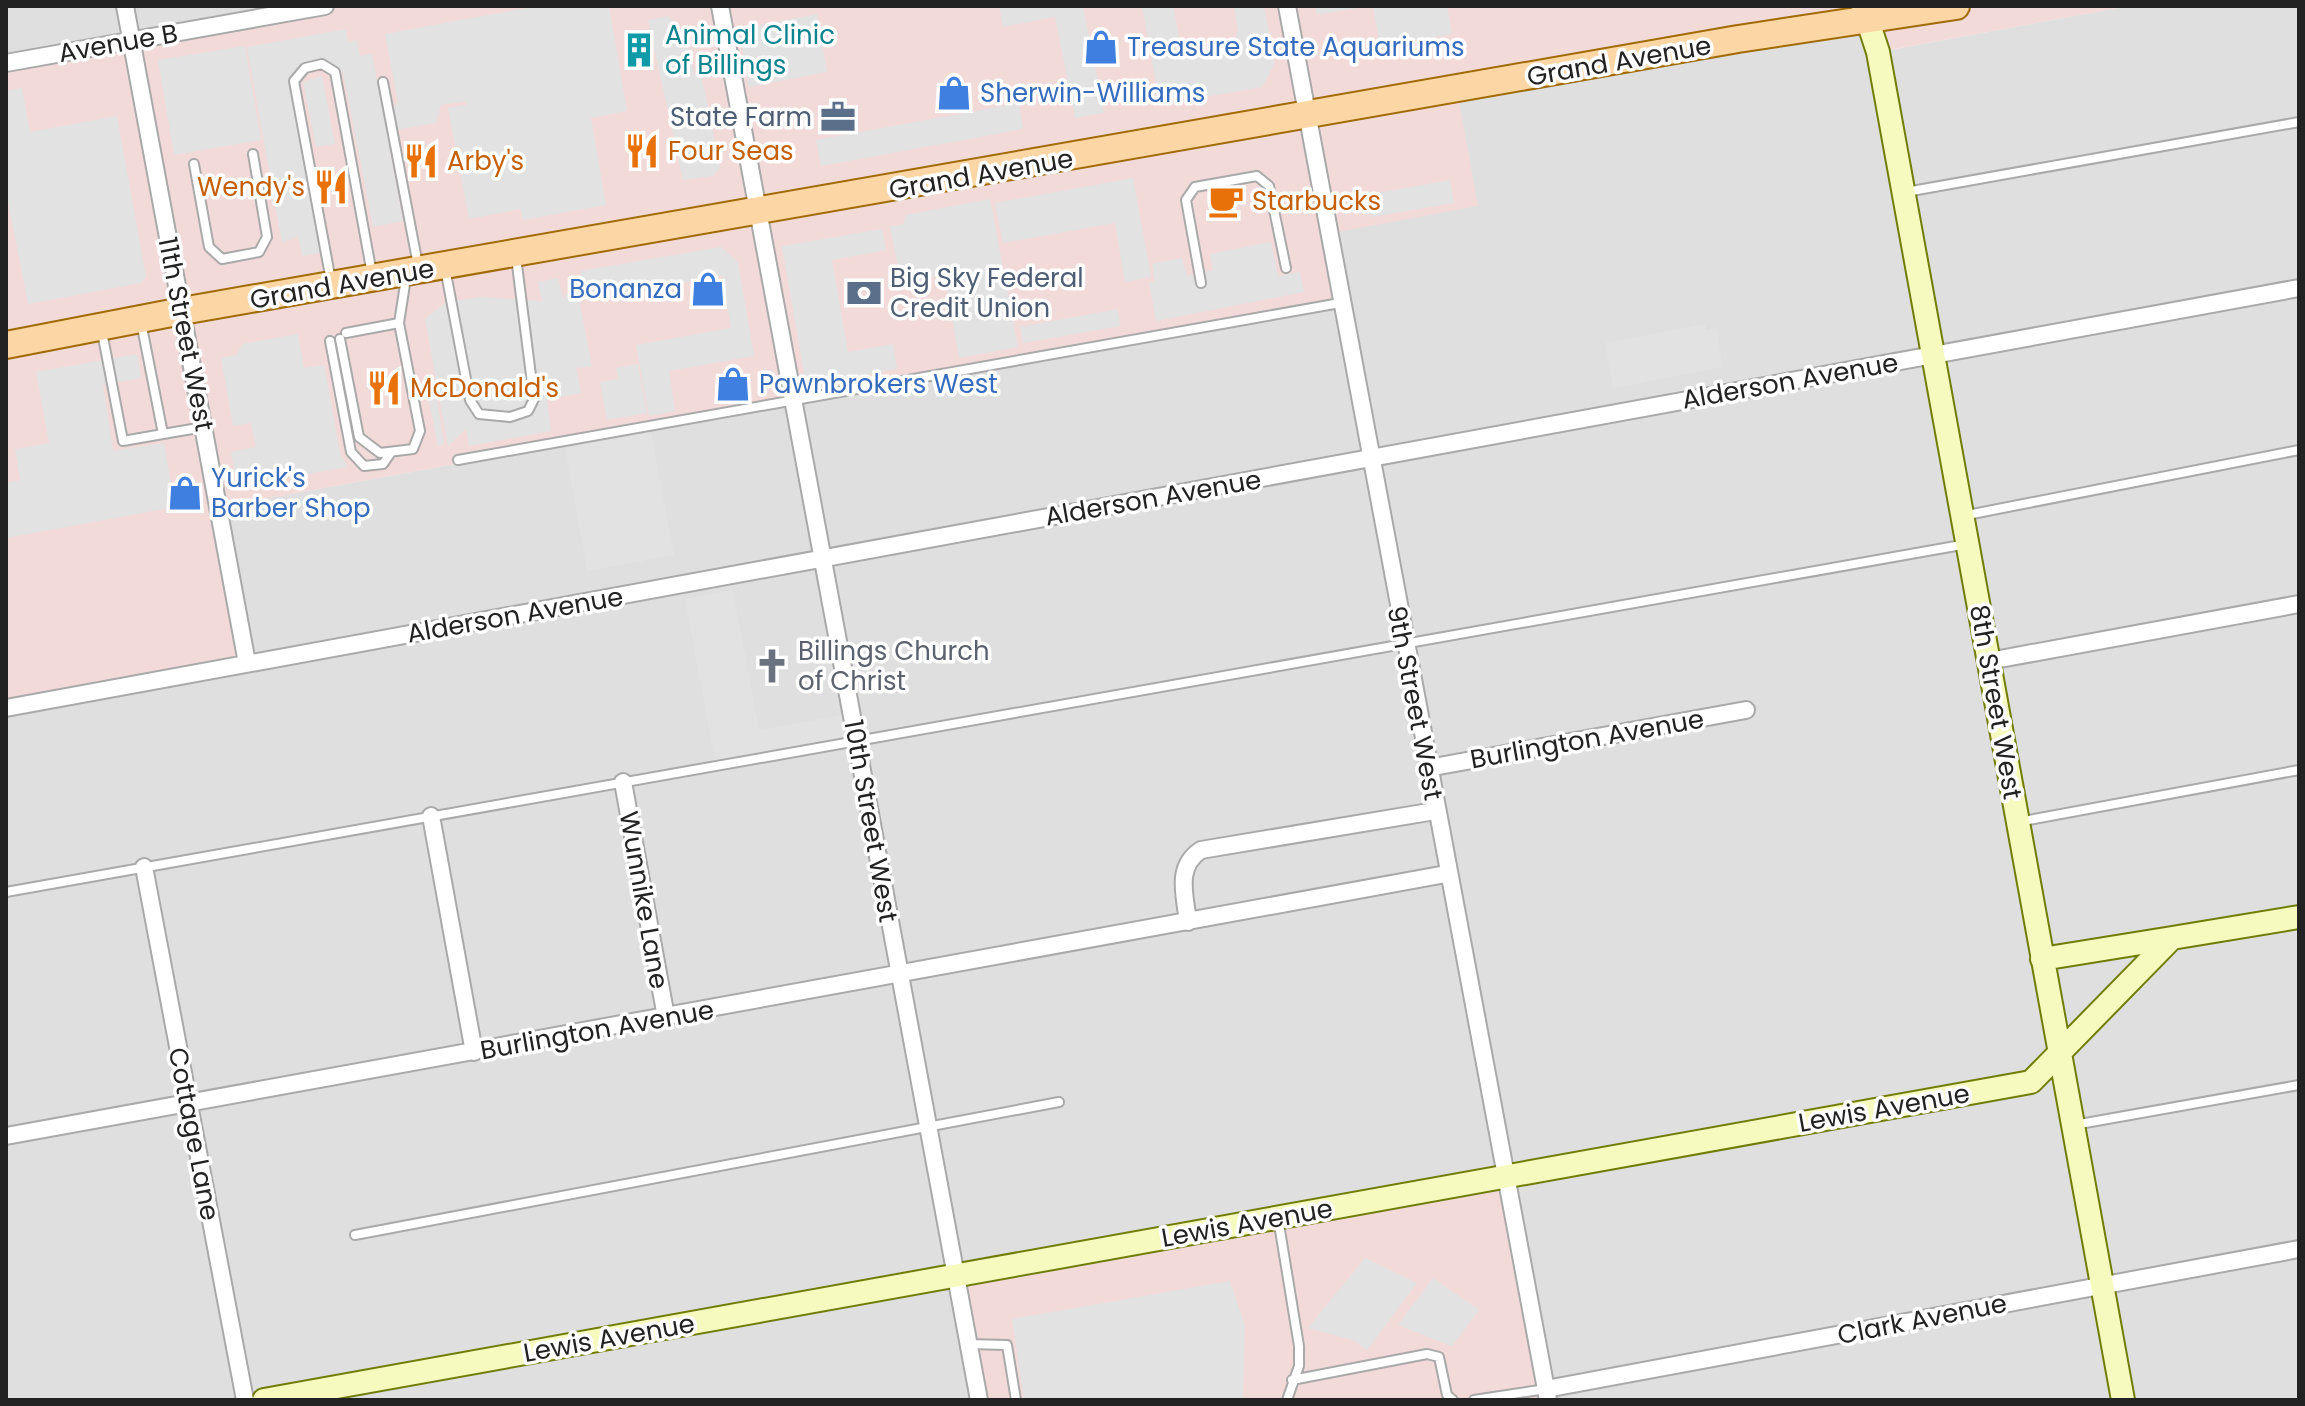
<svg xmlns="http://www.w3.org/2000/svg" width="2305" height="1406" font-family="Poppins,sans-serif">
<rect width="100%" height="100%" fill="#f2efe9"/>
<path fill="#e0dfdf" d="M6,6H315L6,62Z
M2129,6H2299V1400H6V708L219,507L1339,303L1327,234L1457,89L1866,19L1879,52Z"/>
<path fill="#f2dad9" d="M325,6H1863L1866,19L1457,90L1478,206L1327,234L1340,303L219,507L247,663L6,708V63Z
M1868,6H2129L1878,52Z
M1505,1177L1546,1400H979L955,1276Z"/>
<path fill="#e2e2e2" d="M538,6H609L627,111L591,118L606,205L523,220L520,209L469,219L448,108L466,105V101L441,105L436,123L395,130L391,109L398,102L385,34Z
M999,6H1083L1104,113L1075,118L1055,17L1003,27Z
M1142,6H1173L1183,56L1232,47L1238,30L1234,6H1264L1275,63L1262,87L1160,105Z
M1315,6H1369L1317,15Z
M1373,6H1447L1452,34L1380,47Z
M817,14L827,72L749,87L739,29Z
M668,16L687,35L694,73H701L720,168L713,176L683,180L648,20Z
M346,29L348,42L357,40L360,56L372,54L403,221L373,227L343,72L323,59L303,63L289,80L320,253L302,256L298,236L282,243L247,47Z
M245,46L261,140L174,155L158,60Z
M322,76L335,144L316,147L303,82Z
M22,88L30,132L117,116L146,277L141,283L28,304L6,191V91Z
M1019,103L1023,129L821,166L816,140Z
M1133,178L1151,277L1125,282L1115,223L1003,243L995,203Z
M1450,180L1454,203L1371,217L1367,195Z
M990,199L1018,347L959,358L944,275L901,283L890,226L904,224L905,215Z
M882,229L886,250L832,260L848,352L893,344L897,369L806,385L782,246Z
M1271,242L1278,276L1300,272L1304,292L1156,321L1149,283L1155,281L1152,264L1182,258L1187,276L1213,270L1210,254Z
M721,247L738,262L754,356L669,371L675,411L649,416L636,345L731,328L722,276L585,300L580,271Z
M558,278L563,298L576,283L592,367L576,368L581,393L547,400L551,431L469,446L466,429L448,446L425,319L446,302L481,297L542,301L538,282Z
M1118,309L1120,326L1023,343L1020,327Z
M1705,324L1706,330L1716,328L1723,367L1613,388L1605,343Z
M298,334L304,368L324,365L340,453L348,467L237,486L231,452L256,447L251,423L233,426L221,358L237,355L242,344Z
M137,354L141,378L103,385L113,451L164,443L175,507L6,538V483L20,480L15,449L49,443L36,372Z
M638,364L647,413L607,420L600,382L618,379L616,368Z
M425,379L434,381L444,443L438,447Z
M651,432L674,555L587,571L565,448Z
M733,590L759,730L843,715L846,737L715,761L685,599Z
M1365,1258L1417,1283L1367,1350L1353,1340L1308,1328Z
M1433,1278L1479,1310L1452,1346L1398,1325Z
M1230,1281L1245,1326L1243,1400H1024L1012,1319Z"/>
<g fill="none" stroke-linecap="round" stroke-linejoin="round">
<g stroke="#a9a9a9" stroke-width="12">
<path id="lane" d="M383,82L418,265
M194,164L209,247L222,259L259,252L267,237L253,154
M1906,192L2299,122
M445,268L470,400L479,414L510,417L528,411L534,399L516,257
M331,281L294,81L305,68L322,64L335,72L372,274
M1201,283L1186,200L1195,187L1257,176L1269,186L1286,268
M102,332L123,441L163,434L141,322
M346,333L399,323
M340,339L359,437L380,453L413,449L420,431L399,323L406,278
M330,341L351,452L364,466L383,464L390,454
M163,434L204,427
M458,460L1340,303
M1962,516L2299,450
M2018,822L2299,770
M6,892L1967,544
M2074,1125L2299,1085
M1278,1218L1299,1346V1366L1287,1400
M355,1235L1059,1102
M968,1344L1007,1345L1016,1400
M1292,1380L1427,1354L1439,1357L1447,1395L1453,1400
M1474,1400L1546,1389"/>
</g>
<g stroke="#a9a9a9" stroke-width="20">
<path id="street" d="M125,6L247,663
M720,6L979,1400
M1287,6L1548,1400
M6,63L325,6
M1989,661L2299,604
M6,708L2299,288
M1428,768L1746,710
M623,782L666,1017
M431,816L474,1052
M144,867L245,1400
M1188,922C1185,895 1175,867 1201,850L1435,811
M6,1136L1446,874
M1546,1389L2299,1249"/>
</g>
<g stroke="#707d05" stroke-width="26">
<path id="secondary" d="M1863,6L1878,52L2123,1400
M2042,959L2172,938
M264,1400L2031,1082L2172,938L2299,917"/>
</g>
<g stroke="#a06b00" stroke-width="30">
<path id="primary" d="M6,345L182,311L1738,39L1956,6"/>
</g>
<use href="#lane" stroke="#fff" stroke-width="8"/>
<use href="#street" stroke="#fff" stroke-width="16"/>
<use href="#secondary" stroke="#f7fabf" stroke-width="22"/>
<use href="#primary" stroke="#fcd6a4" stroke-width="26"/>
</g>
<defs>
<g id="shop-bare" transform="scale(2.76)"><path d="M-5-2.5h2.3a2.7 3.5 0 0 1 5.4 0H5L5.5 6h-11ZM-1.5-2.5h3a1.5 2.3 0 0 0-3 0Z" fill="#3f7fe0" stroke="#fff" stroke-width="2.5" paint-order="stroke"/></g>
<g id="building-bare" transform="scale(2.76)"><path d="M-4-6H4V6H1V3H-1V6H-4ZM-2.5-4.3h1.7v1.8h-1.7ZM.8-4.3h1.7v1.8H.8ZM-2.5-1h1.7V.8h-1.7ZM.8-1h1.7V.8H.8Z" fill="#0f9aa8" stroke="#fff" stroke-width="2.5" paint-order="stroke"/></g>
<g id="office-bare" transform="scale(2.76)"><path d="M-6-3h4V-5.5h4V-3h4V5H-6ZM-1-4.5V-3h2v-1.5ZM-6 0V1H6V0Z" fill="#5c6f8a" stroke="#fff" stroke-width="2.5" paint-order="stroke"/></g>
<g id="restaurant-bare" transform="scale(2.76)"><path d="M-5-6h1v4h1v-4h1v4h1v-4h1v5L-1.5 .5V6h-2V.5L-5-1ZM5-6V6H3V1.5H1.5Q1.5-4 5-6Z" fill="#e8710a" stroke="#fff" stroke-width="2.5" paint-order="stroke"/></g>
<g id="cafe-bare" transform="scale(2.76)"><path d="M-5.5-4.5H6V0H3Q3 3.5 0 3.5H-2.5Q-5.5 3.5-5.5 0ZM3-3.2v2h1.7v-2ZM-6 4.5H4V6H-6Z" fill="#e8710a" stroke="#fff" stroke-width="2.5" paint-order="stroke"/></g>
<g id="bank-bare" transform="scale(2.76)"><path d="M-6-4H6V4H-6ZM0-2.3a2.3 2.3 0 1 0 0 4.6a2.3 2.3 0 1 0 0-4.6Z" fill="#5c6f8a" stroke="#fff" stroke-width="2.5" paint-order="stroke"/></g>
<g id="church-bare" transform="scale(2.76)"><path d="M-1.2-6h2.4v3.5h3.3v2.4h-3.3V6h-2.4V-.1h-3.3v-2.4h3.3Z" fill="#6b7280" stroke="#fff" stroke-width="2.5" paint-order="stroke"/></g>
</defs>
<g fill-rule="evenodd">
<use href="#shop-bare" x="1101" y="47"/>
<use href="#building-bare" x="639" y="50"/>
<use href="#shop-bare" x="954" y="93"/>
<use href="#office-bare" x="838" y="117"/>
<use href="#restaurant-bare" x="642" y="151"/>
<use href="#restaurant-bare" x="421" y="161"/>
<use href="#restaurant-bare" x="331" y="187"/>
<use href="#cafe-bare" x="1226" y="201"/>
<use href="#shop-bare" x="708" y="289"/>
<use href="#bank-bare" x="864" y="293"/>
<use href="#shop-bare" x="733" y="384"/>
<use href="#restaurant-bare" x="384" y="388"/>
<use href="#shop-bare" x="185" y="493"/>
<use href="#church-bare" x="772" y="666"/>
</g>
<g text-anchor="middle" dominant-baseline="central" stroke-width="7" stroke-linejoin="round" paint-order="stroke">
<g font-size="26" fill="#0d838f" stroke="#fff" text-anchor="start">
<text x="665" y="35">Animal Clinic<tspan x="665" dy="30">of Billings</tspan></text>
</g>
<g font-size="26" fill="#222" stroke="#fff">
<text transform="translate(118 43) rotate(-10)">Avenue B</text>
<text transform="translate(1619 61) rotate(-10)">Grand Avenue</text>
<text transform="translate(981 174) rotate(-10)">Grand Avenue</text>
<text transform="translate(342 284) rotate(-10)">Grand Avenue</text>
<text transform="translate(186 334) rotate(79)">11th Street West</text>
<text transform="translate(1790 381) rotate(-10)">Alderson Avenue</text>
<text transform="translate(1153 498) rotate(-10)">Alderson Avenue</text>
<text transform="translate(515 615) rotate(-10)">Alderson Avenue</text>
<text transform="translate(1996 702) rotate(80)">8th Street West</text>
<text transform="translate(1415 703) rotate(79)">9th Street West</text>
<text transform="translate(1587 739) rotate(-10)">Burlington Avenue</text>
<text transform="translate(871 821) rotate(80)">10th Street West</text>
<text transform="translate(644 900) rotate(80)">Wunnike Lane</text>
<text transform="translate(597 1030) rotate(-10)">Burlington Avenue</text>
<text transform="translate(1884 1108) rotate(-10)">Lewis Avenue</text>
<text transform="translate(194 1134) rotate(79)">Cottage Lane</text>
<text transform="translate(1247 1223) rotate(-10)">Lewis Avenue</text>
<text transform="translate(1922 1319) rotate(-11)">Clark Avenue</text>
<text transform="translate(609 1338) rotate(-10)">Lewis Avenue</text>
</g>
<g font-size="26" fill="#366cbe" stroke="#fff" text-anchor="start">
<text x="1127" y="47">Treasure State Aquariums</text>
<text x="980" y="93">Sherwin-Williams</text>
<text x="682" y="289" text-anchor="end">Bonanza</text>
<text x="759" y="384">Pawnbrokers West</text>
<text x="211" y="478">Yurick's<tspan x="211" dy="30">Barber Shop</tspan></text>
</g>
<g font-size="26" fill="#4e5e75" stroke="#fff" text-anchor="end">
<text x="812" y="117">State Farm</text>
<text x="890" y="278" text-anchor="start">Big Sky Federal<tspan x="890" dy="30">Credit Union</tspan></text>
</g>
<g font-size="26" fill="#c56008" stroke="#fff" text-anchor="start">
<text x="668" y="151">Four Seas</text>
<text x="447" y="161">Arby's</text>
<text x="305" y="187" text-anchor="end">Wendy's</text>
<text x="1252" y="201">Starbucks</text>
<text x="410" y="388">McDonald's</text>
</g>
<g font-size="26" fill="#5b616d" stroke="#fff" text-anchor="start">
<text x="798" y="651">Billings Church<tspan x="798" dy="30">of Christ</tspan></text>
</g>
</g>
<rect width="2305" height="1406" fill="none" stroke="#222222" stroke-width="16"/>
</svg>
